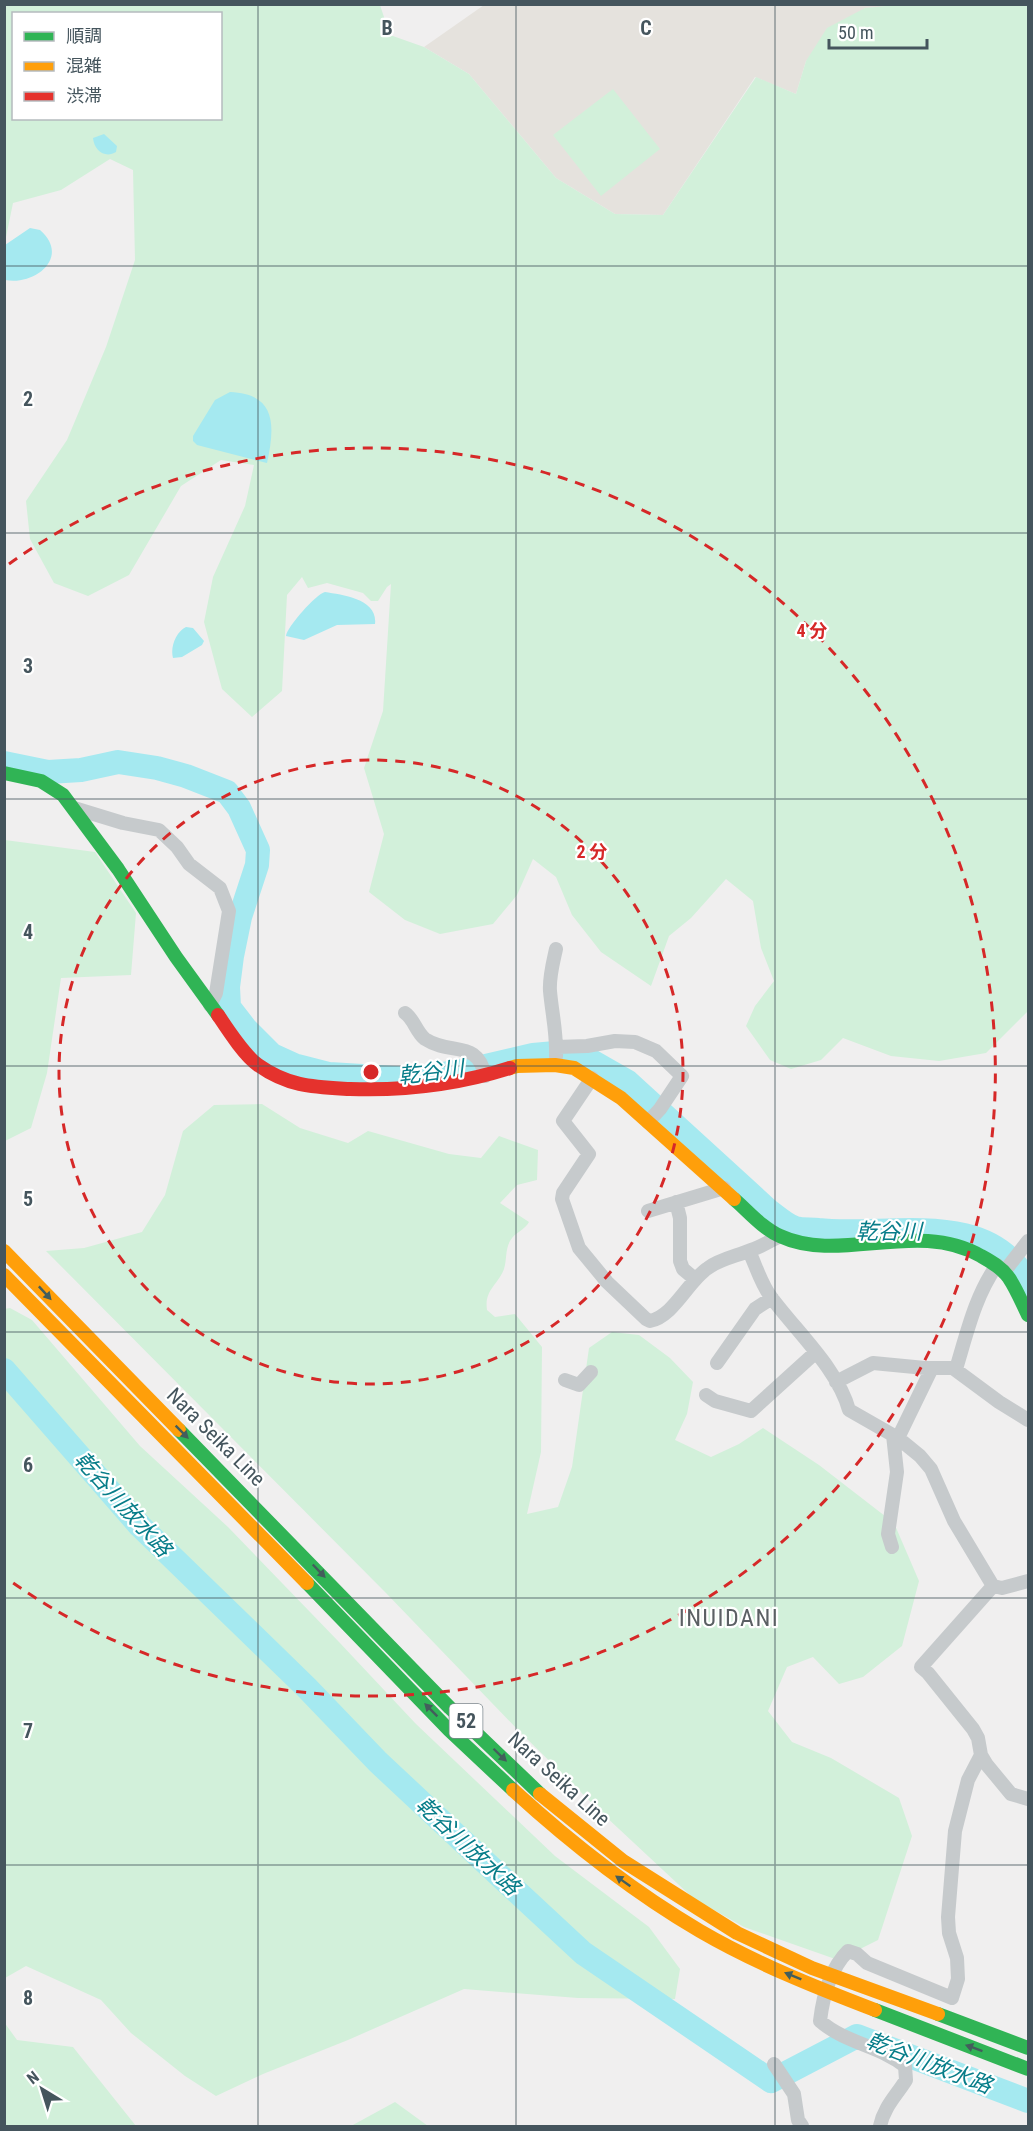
<svg xmlns="http://www.w3.org/2000/svg" width="1033" height="2131" font-family="'Roboto Condensed','Noto Sans JP',sans-serif">
<rect width="100%" height="100%" fill="#f0efef"/>
<path fill="#e5e2dd" d="M484,5H906L865,8L806,61L796,94L755,77L663,215L615,214L556,178L469,74L424,47Z"/>
<path fill="#d2f0da" fill-rule="evenodd" d="M906,4L1028,5V1011L986,1053L939,1061L891,1056L843,1038L821,1060L791,1069L770,1060L746,1026L755,1006L774,981L761,948L753,901L726,879L691,918L669,936L651,986L601,952L572,915L556,877L533,859L517,895L493,924L440,934L405,920L369,892L384,834L364,768L383,711L391,584L387,587L378,601H371L363,593L327,583L308,588L302,577L287,595L282,691L252,717L222,689L204,622L213,577L245,506L254,465L221,460L181,486L129,575L88,596L54,583L30,539L26,501L67,440L106,347L135,260L133,170L110,159L61,190L13,203L5,242V5H380L390,35L424,47L469,74L556,178L615,214L663,215L756,77L796,94L806,61L827,28L865,8ZM14,14H220V118H14Z
M613,89L660,149L601,196L553,135Z
M5,840L95,852L136,913L131,975L61,978L47,1073L31,1128L5,1141Z
M262,1104L300,1128L348,1143L368,1131L449,1154L481,1158L499,1136L538,1150L537,1180L517,1185L500,1203L529,1222C525,1230 515,1232 510,1241C505,1250 507,1260 504,1269C498,1285 484,1290 487,1310L495,1317L515,1314L542,1347L541,1452L527,1514L558,1507L572,1467L589,1348L612,1332L639,1335L670,1358L693,1382L687,1414L675,1440L711,1457L739,1444L763,1428L819,1465L894,1523L919,1581L902,1646L863,1677L839,1684L813,1657L787,1667L768,1711L792,1742L831,1758L899,1798L912,1836L878,1940L838,1960L744,1927L693,1898L604,1815L519,1731L386,1593L46,1251L84,1248L142,1232L165,1195L183,1131L214,1105Z
M10,1308L32,1320L140,1446L228,1527L339,1642L416,1724L555,1856L649,1927L680,1969L675,1999L578,1998L464,1989L348,2040L263,2074L216,2096L185,2076L131,2033L101,2000L26,1966L5,1978L4,1309Z
M4,2022L17,2040L73,2047L136,2126H5Z
M395,2102L428,2126H351Z"/>
<path fill="#a5e9f0" d="M104,134L117,146L116,152C105,159 94,150 93,138Z
M30,228L40,230C71,257 35,286 5,280V245Z
M230,392C277,394 275,426 267,463L197,445L193,441V436L215,400Z
M325,592C343,595 378,599 375,624L337,625L304,640L286,636C287,627 316,594 325,592Z
M186,627L193,628L204,641L202,645L182,657L173,658C170,647 176,632 186,627Z"/>
<g fill="none" stroke-linecap="round" stroke-linejoin="round">
<path stroke="#a5e9f0" stroke-width="24" d="M4,763L48,772L81,770L118,762L157,768L186,776L227,792L239,808L258,850L257,865L240,917L232,956L228,987L229,1007L246,1029L272,1055L294,1065L329,1074L412,1079L473,1069L533,1055L555,1053L577,1056L593,1062L628,1082L768,1210C776,1216 786,1225 795,1228C802,1230 811,1229 818,1230C887,1238 990,1206 1028,1284
M4,1370L140,1526L306,1687L378,1762L486,1863L583,1953L771,2081L857,2036L1028,2101"/>
<path stroke="#c6cacc" stroke-width="14" d="M74,808L123,823L159,830L177,847L189,864L220,888L229,911L216,993L210,1005
M405,1013C414,1019 416,1032 425,1039C451,1056 478,1039 485,1076
M556,1047L587,1046L615,1041L635,1042L656,1051L682,1076L660,1109L648,1122
M556,1057C557,1033 552,1014 550,991C549,977 553,963 556,949
M592,1078L563,1121L589,1154L563,1193L562,1199L579,1248L607,1282L646,1319L650,1321C674,1316 688,1281 708,1268C720,1259 737,1256 751,1250C761,1247 770,1241 780,1236
M676,1202L680,1218V1261L683,1269L695,1279
M648,1211L724,1188
M749,1251C756,1266 761,1284 771,1297C796,1331 838,1369 849,1410L898,1438L920,1456L931,1469L954,1521L993,1586
M1004,1272L1028,1241
M717,1363L755,1309L772,1298
M956,1369C967,1333 975,1296 997,1265
M565,1380L579,1385L591,1372
M836,1382L873,1363L925,1368H953L999,1402L1028,1420
M706,1395L715,1401L751,1411L815,1353
M898,1438L932,1368
M892,1547L888,1534L897,1472L893,1435
M993,1586L921,1667L928,1673L973,1729L978,1738L981,1755L987,1765L1011,1794L1028,1799
M993,1586L1002,1588L1028,1581
M774,2064L794,2094L798,2120L802,2126
M880,2126C884,2107 896,2096 906,2080L905,2066C880,2046 845,2043 820,2021C823,1996 830,1969 848,1951L857,1954L867,1963L952,1998L958,1979L957,1958L949,1933L948,1917L955,1831L968,1780L981,1755"/>
<path stroke="#30b455" stroke-width="14" d="M4,773L41,781L63,795L118,869L176,957L218,1015
M734,1199C748,1211 762,1228 780,1236C840,1264 917,1219 981,1256C992,1262 1002,1268 1009,1278C1017,1290 1022,1303 1028,1315
M179,1430L450,1708L540,1794
M307,1583L449,1730L513,1790
M875,2010L1028,2069
M938,2014L1028,2048"/>
<path stroke="#ff9f0a" stroke-width="14" d="M510,1068L517,1066L555,1065L574,1068L621,1098L734,1199
M4,1251L179,1430
M4,1275L307,1583
M513,1790C571,1843 632,1891 700,1931C755,1963 815,1987 875,2010
M540,1794L623,1861L737,1933L812,1968L938,2014"/>
<path stroke="#e5322d" stroke-width="14" d="M218,1015C228,1030 244,1055 258,1065C289,1087 314,1087 350,1089C406,1091 457,1085 510,1068"/>
</g>
<defs><path id="oneway-solid" d="M-6-.8H1V-3.2L6.5 0L1 3.2V.8H-6Z" transform="scale(1.5)"/></defs>
<g fill="#435e5c">
<use href="#oneway-solid" transform="translate(45 1293) rotate(47)"/>
<use href="#oneway-solid" transform="translate(182 1432) rotate(45)"/>
<use href="#oneway-solid" transform="translate(319 1571) rotate(46)"/>
<use href="#oneway-solid" transform="translate(431 1710) rotate(-135)"/>
<use href="#oneway-solid" transform="translate(500 1755) rotate(44)"/>
<use href="#oneway-solid" transform="translate(623 1881) rotate(-145)"/>
<use href="#oneway-solid" transform="translate(793 1976) rotate(-158)"/>
<use href="#oneway-solid" transform="translate(974 2048) rotate(-160)"/>
</g>
<path fill="none" stroke="#45555d" stroke-width="1.5" stroke-opacity="0.55" d="M258,4V2126M516,4V2126M775,4V2126M4,266H1028M4,533H1028M4,799H1028M4,1066H1028M4,1332H1028M4,1598H1028M4,1865H1028"/>
<g fill="none" stroke="#d62828" stroke-width="3" stroke-dasharray="10 8">
<circle cx="371" cy="1072" r="312"/>
<path d="M9 564A624 624 0 1 1 9 1580"/>
</g>
<g text-anchor="middle" dominant-baseline="central" stroke-width="4.5" stroke-linejoin="round" paint-order="stroke">
<rect fill="#fff" stroke="#7d888e" stroke-width="1.5" x="449.5" y="1704" width="33" height="34" rx="4.5"/>
<g font-size="20" font-weight="bold" fill="#45555d">
<text x="466" y="1721">52</text>
</g>
<g font-size="21" fill="#45555d" stroke="#fff">
<text transform="translate(216 1437) rotate(45)">Nara Seika Line</text>
<text transform="translate(559 1779) rotate(42)">Nara Seika Line</text>
</g>
<g font-size="22" font-style="italic" fill="#077d89" stroke="#fff">
<text transform="translate(431 1072) rotate(-7)">乾谷川</text>
<text x="889" y="1231">乾谷川</text>
<text transform="translate(123 1504) rotate(48)">乾谷川放水路</text>
<text transform="translate(468 1846) rotate(43)">乾谷川放水路</text>
<text transform="translate(929 2063) rotate(21)">乾谷川放水路</text>
</g>
<g font-size="24" letter-spacing="1.5" fill="#5b6064" stroke="#fff">
<text x="729" y="1618">INUIDANI</text>
</g>
</g>
<g font-size="20" text-anchor="middle" font-weight="bold" fill="#45555d" stroke="#fff" stroke-width="4.5" stroke-linejoin="round" paint-order="stroke">
<text x="387" y="35">B</text>
<text x="646" y="35">C</text>
<text x="28" y="406">2</text>
<text x="28" y="673">3</text>
<text x="28" y="939">4</text>
<text x="28" y="1206">5</text>
<text x="28" y="1472">6</text>
<text x="28" y="1738">7</text>
<text x="28" y="2005">8</text>
</g>
<circle cx="371" cy="1072" r="9" fill="#d62828" stroke="#fff" stroke-width="3"/>
<g font-size="18" text-anchor="middle" font-weight="bold" fill="#d62828" stroke="#fff" stroke-width="4.5" stroke-linejoin="round" paint-order="stroke">
<text x="812" y="637">4 分</text>
<text x="592" y="858">2 分</text>
</g>
<rect width="1033" height="2131" fill="none" stroke="#45555d" stroke-width="12"/>
<rect x="12" y="12" width="210" height="108" fill="#ffffff" stroke="#b5bbbe" stroke-width="1.5"/>
<rect x="24" y="32" width="30" height="9" fill="#30b455" stroke="#b5bbbe" stroke-width="1.5"/>
<text x="66" y="42" font-size="18" fill="#45555d">順調</text>
<rect x="24" y="62" width="30" height="9" fill="#ff9f0a" stroke="#b5bbbe" stroke-width="1.5"/>
<text x="66" y="72" font-size="18" fill="#45555d">混雑</text>
<rect x="24" y="92" width="30" height="9" fill="#e5322d" stroke="#b5bbbe" stroke-width="1.5"/>
<text x="66" y="102" font-size="18" fill="#45555d">渋滞</text>
<g transform="translate(42 2089) rotate(322)" stroke="#ffffff" stroke-width="4.5" paint-order="stroke">
<path d="M0-4.5L10 22L0 15L-10 22Z" fill="#45555d"/>
<text y="-9" font-size="16" font-weight="bold" text-anchor="middle" fill="#45555d">N</text>
</g>
<path d="M829 39v9h98v-9" fill="none" stroke="#45555d" stroke-width="3"/>
<text x="838" y="39" font-size="18" fill="#45555d" stroke="#ffffff" stroke-width="4.5" paint-order="stroke">50 m</text>
</svg>
